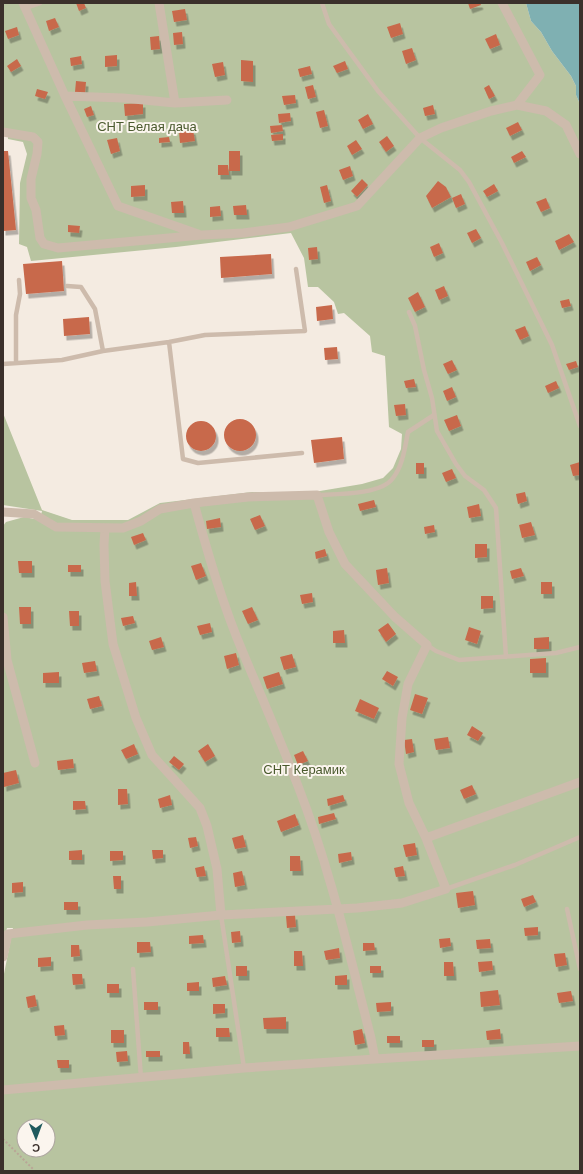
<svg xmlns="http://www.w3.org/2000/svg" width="583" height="1174" font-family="Helvetica,sans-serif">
<defs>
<filter id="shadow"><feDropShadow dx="2.5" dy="4.5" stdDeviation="0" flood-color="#0004"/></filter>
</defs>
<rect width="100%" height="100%" fill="#f4ebe1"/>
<path fill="#b8c4a0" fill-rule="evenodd" d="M3,3H526L531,21L541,32L552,51L571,76L576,86V95L580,104V1171H3V979L13,928H7L3,942V526L6,522L24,517L40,520L42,511L3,505V413L42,510L72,520H128L160,503L252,492L277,493L320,491L362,484L383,478L393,468L401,449L402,434L389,427L385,356L372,352L370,336L344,313L338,314L334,302L318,287H308L304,258L291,233L176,247L31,261L27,247L19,244L20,183L27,154L23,142L8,139V130L3,128ZM24,1126H48V1150H24Z"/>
<path fill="#7fb0b2" d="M526,3H580V104L576,95V86L571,76L552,51L541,32L531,21Z"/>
<path fill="#c8694b" filter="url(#shadow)" d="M76,3H84L86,8L79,11Z
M468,3H480L481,5L470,9Z
M185,9L187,20L174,22L172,11Z
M55,18L59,27L49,31L46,21Z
M400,23L403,34L391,38L387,27Z
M17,27L19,35L8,39L5,31Z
M182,32L183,44L174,45L173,33Z
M496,34L500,45L490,49L485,39Z
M159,36L160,49L151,50L150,37Z
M412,48L416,60L406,64L402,51Z
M117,55V66L105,67V56Z
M81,56L82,64L71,66L70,58Z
M17,59L21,66L11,72L7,66Z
M241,60L253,61V82L241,81Z
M345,61L348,69L337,73L333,66Z
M223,62L225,75L215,77L212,64Z
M310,66L312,74L300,77L298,69Z
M76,81L86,82L85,93L75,92Z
M313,85L316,97L308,99L305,87Z
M489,85L495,96L489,99L484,88Z
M37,89L48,92L45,99L35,96Z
M295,95L296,103L284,105L282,96Z
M143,103V114L125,116L124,104Z
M433,105L435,114L425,116L423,108Z
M91,106L94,115L87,117L84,109Z
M324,110L328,126L320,128L316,112Z
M290,113L291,121L279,123L278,114Z
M368,114L373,124L363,129L358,120Z
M518,122L522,130L510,136L506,128Z
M282,125L283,131L271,133L270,126Z
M193,130L195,141L180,143L179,132Z
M283,134V140L272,141L271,135Z
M387,136L394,146L386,152L379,142Z
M169,137L170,142L159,143V138Z
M117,138L120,151L111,154L107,140Z
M356,140L362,149L352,155L347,146Z
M3,151H8L16,230L3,231Z
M229,151H240V171H229Z
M522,151L526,157L514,163L511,157Z
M218,165H228L229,175H218Z
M350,166L353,176L343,180L339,170Z
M362,179L368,185L357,197L351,191Z
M438,181L446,187L451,197L432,208L426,196Z
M494,184L498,191L487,197L483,191Z
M145,185V196L131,197V186Z
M327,185L331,201L324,203L320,187Z
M461,194L465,204L456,208L452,198Z
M546,198L550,208L541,212L536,202Z
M183,201L184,213H172L171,202Z
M246,205L247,215H234L233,206Z
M220,206L221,216L210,217V207Z
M68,225L80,226L79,233L68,232Z
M476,229L481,238L472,243L467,233Z
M569,234L574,242L559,250L555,241Z
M439,243L443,253L434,257L430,247Z
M317,247L318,259L309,260L308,248Z
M271,254L272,274L221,278L220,257Z
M537,257L541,265L530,271L526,262Z
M62,261L64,291L26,294L23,264Z
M444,286L448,296L439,300L435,290Z
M418,292L425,307L415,312L408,298Z
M569,299L571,306L562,308L560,301Z
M332,305L333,319L317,321L316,307Z
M89,317L90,334L64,336L63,319Z
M525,326L529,336L520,340L515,330Z
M337,347L338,359L325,360L324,348Z
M452,360L457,370L448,374L443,364Z
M576,361L578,367L569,370L566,364Z
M414,379L416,387L406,388L404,381Z
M556,381L559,388L548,393L545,386Z
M452,387L456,397L447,401L443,391Z
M405,404L406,415L396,416L394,405Z
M457,415L461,426L449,431L444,420Z
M224 435a16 16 0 1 1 32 0a16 16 0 1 1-32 0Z
M186 436a15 15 0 1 1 30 0a15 15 0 1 1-30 0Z
M342,437L344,459L314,463L311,440Z
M580,462V475L573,476L570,465Z
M416,463H424V474H416Z
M452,469L456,478L446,482L442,473Z
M525,492L527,501L518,504L516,494Z
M374,500L376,507L360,511L358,504Z
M479,504L481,516L469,518L467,507Z
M260,515L265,526L255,530L250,519Z
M220,518L221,527L207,529L206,521Z
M531,522L535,535L522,538L519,525Z
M434,525L435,532L425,534L424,527Z
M143,533L146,540L134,545L131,537Z
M475,544H487V557L475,558Z
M325,549L327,556L316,559L315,552Z
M18,561H32V573H19Z
M201,563L206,576L196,580L191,566Z
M68,565H81V572H68Z
M387,568L389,583L378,585L376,570Z
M521,568L524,576L512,579L510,571Z
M136,582L137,596H129V583Z
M541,582H552V594H541Z
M312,593L313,602L302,604L300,595Z
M481,596H493V608L481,609Z
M19,607H31V624H20Z
M252,607L258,620L248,624L242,611Z
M69,611H79V626H70Z
M133,616L135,623L123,626L121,618Z
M210,623L212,632L200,635L197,626Z
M388,623L396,634L386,642L378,630Z
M469,627L481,631L477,644L465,640Z
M344,630L345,643H333V631Z
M161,637L164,647L152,650L149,641Z
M549,637V649H534V638Z
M236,653L239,665L227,669L224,656Z
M292,654L296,667L284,670L280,657Z
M546,658V673H530V659Z
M95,661L97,671L84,673L82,663Z
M387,671L398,677L393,686L382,679Z
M59,672V683H43V673Z
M279,672L283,684L267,689L263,677Z
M415,694L428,698L422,714L410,710Z
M99,696L102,706L90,709L87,699Z
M360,699L379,708L374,719L355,711Z
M472,726L483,733L478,741L467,735Z
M448,737L450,748L436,750L434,739Z
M412,739L414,752L406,754L404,740Z
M134,744L138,754L126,759L121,750Z
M208,744L215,756L205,762L198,751Z
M303,751L308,761L298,765L294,755Z
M174,756L184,764L179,770L169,762Z
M73,759L74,768L58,770L57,761Z
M16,770L19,783L4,787L3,773Z
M472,785L476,794L464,799L460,790Z
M118,789H127L128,804L118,805Z
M170,795L172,805L160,808L158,799Z
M343,795L345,801L328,806L327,799Z
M73,801H85L86,809L73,810Z
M334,813L336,819L319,824L318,817Z
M295,814L299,825L281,832L277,821Z
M243,835L246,847L235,849L232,838Z
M196,837L198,846L190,848L188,838Z
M415,843L417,855L406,857L403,845Z
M82,850V860H69V851Z
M152,850H163V858L153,859Z
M110,851H123V860L110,861Z
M351,852L352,860L339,863L338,854Z
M290,856H300L301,871H290Z
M204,866L206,876L197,877L195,868Z
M403,866L405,876L396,877L394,868Z
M242,871L245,885L235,887L233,873Z
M113,876H121V889H114Z
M23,882V892L12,893V883Z
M473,891L475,905L458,908L456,893Z
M533,895L536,902L524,907L521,899Z
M64,902H78V910H64Z
M295,915L296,927L287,928L286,916Z
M538,927V935L525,936L524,928Z
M240,931L241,942L232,943L231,932Z
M203,935L204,943L189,944V936Z
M450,938L451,946L440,948L439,939Z
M490,939L491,948L477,949L476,940Z
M137,942H150L151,952L137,953Z
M363,943H374L375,950L363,951Z
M71,945H79L80,956L71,957Z
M339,948L340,958L326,960L324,951Z
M294,951H302L303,966H294Z
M565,953L567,965L556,967L554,954Z
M51,957V966L38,967V958Z
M492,961L493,970L479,972L478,962Z
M444,962H453L454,976H444Z
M236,966H247V976H236Z
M370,966H381V973H370Z
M72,974H82L83,984L73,985Z
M347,975V985H335V976Z
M225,976L227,985L213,987L212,978Z
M199,982V991H187V983Z
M107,984H119V993H107Z
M498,990L500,1005L481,1007L480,992Z
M571,991L573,1001L559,1003L557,993Z
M35,995L37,1006L28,1008L26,997Z
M144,1002H158V1010H144Z
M391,1002V1011L377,1012L376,1003Z
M213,1004H225V1013L213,1014Z
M286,1017V1029H264L263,1018Z
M64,1025L65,1035L55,1036L54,1026Z
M216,1028H229L230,1037H216Z
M362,1029L365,1043L355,1045L353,1031Z
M500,1029L501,1039L487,1040L486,1031Z
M111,1030H124V1043H111Z
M387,1036H400V1043H387Z
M422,1040H434V1047H422Z
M183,1042H189L190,1054H183Z
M127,1051L128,1061L117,1062L116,1052Z
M146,1051H160V1057H146Z
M57,1060H69V1068H58Z"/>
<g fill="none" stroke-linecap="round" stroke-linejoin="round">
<path stroke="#b9a596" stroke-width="2" stroke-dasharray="2 2" stroke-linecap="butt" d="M3,1139L34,1170"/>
<path stroke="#cdbbac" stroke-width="4.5" d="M322,3L329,24L378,91L420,138L460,170L469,182L502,243L552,345L580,426
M25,8L40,3
M67,286L81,287L95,309L103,351
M409,312L415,326L424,370L432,398L437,431L456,464L465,476L484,490L496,508L506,657
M169,342L183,459L198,463L302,453
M16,362V315L20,294L19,280
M3,364L62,360L103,351L169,342L205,335L305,331L296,269
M317,495C337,494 381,495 393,478C403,465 405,447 408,432L434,415
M427,645L436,651L459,660L556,653L580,647
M446,889L515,865L580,837
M567,909L580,969
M221,915L244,1068
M133,969L141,1078"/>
<path stroke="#cdbbac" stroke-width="9" d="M23,3L65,96L118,206L198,234
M159,3L175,103
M502,3L540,75L517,105
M65,96L123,98L175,103L227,100
M3,132L33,137L38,142L37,154L31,179V198L36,210L40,238L44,244L58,248L202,235L243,233L289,227L357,206L420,138L441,128L491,111L517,105L546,111L566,125L580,154
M194,503C208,554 223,606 244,655C262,698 281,742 298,786C330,868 349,953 371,1038L375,1059
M3,512L34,514L56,527L123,528L141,521L160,509L194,503L248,497L317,495L329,532L345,564L395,617L427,645L408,684L402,718L399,764L409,803L426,838L446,889L402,903L357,908L221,915L147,922L87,925L8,934L3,957
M105,528L104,545L105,581L113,644L136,718L152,755L200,808L207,826L217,869L221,915
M3,617L7,660L35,763
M426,838L580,782
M3,1090L244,1068L375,1059L580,1046"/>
</g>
<g text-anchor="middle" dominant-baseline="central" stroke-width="4" stroke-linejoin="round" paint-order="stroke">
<g font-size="13" fill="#4a5a2e" stroke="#fbf5ee">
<text x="147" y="126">СНТ Белая дача</text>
<text x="304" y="769">СНТ Керамик</text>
</g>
</g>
<rect width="583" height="1174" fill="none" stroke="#3b302b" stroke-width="8"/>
<g transform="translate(36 1138) rotate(179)"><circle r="19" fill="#fbf5ee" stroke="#aea6a0"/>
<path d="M0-3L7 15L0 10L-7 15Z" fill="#1f5a5e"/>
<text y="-6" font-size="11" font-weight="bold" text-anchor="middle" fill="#3b302b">С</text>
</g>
</svg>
